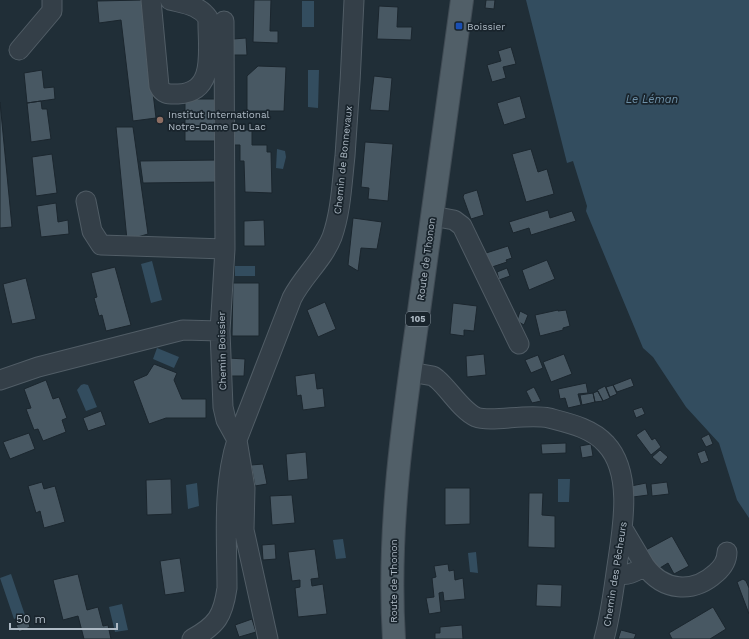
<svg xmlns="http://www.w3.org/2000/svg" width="749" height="639" font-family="'Work Sans',sans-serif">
<rect width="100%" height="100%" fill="#202e37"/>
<path fill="#334d5f" d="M526,0H749V518L737,500L719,443L686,407L653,357L643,348L586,211L587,206L573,161L567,163Z
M302,1H314V27H302Z
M308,70H319L318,108L308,107Z
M277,149L285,151L286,157L283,169L276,168Z
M152,261L162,300L151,303L141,264Z
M235,266H255V276H235Z
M157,348L179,357L174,368L153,359Z
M84,384L88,385L97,407L86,411L77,390L81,385Z
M558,479H570L569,502H558Z
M197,483L199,506L188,509L186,485Z
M343,539L346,558L336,559L333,540Z
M476,552L478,573L470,572L468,553Z
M11,574L25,615L14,619L0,578Z
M122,604L128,630L115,632L109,607Z"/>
<path fill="#485863" stroke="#1b262e" d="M142,0L156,118L133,121L121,20L99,23L97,1Z
M254,0H271L270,31H278V43L253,42Z
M486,0H495L494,9L485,8Z
M379,6L398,7L397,27H412L411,40L377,39Z
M246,38L247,55H233V39Z
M511,47L516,64L503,67L506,78L492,82L487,65L501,61L498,51Z
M258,66L286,67L284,111H247V76Z
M42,70L44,88L54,87L55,99L27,103L24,73Z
M374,76L392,78L389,111L370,110Z
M520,96L526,118L504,125L497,103Z
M185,99H219V141H185Z
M41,101L42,109H47L51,139L31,142L27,103Z
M0,102L12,227L0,228Z
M116,127H133L148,234L127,240Z
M230,130H252V145H267V152H271L272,193L245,192L244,161H240V145H230Z
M365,142L393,144L388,201L368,199L369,188L361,187Z
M531,149L538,172L547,169L554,194L526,202L512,154Z
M52,154L57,193L36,196L32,157Z
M219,160L220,182L143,183L140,161Z
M477,190L484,215L471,219L463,197L464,194Z
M56,203L58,222L68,220L69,234L41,237L37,206Z
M548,210L550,218L572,211L576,221L531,235L529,228L513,233L509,222Z
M353,218L382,222L377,249L361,248L358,271L348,265Z
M264,220L265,246H244V221Z
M508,246L512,258L506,260L507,262L489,268L483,254Z
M547,260L555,279L529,290L522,270Z
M115,267L131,325L106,331L102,315L99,316L94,298L97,297L91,273Z
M507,268L510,276L499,280L497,272Z
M26,278L36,319L12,324L3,284Z
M233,283H259V336H232Z
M325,302L336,329L318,337L307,310Z
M453,303L477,306L474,331L464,330V336L450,334Z
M558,310V311L566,310L570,326L563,328V330L540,336L535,315Z
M520,311L528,315L524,325L517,321Z
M484,354L486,375L467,377L466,356Z
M564,354L572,374L551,382L543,362Z
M538,355L543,368L531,373L525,360Z
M228,358L245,359L244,376H228Z
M154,364L177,373L174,380L182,399H206V418H166L149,424L133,381L147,375Z
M315,373L317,389L323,388L325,407L303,410L301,395L297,396L295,376Z
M631,378L634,386L617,392L613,385Z
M46,380L53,399L59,397L67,418L62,420L66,432L43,441L38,429L34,430L26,409L31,408L24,389Z
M586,383L588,393L578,394L581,405L568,408L565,398L560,399L558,389Z
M613,385L617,394L610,397L606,387Z
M605,386L610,398L603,401L597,390Z
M534,387L541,401L532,403L526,391Z
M598,391L603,401L595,402L593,393Z
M593,393L595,402L582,405L580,395Z
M642,407L645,414L636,418L633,410Z
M101,411L106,425L88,431L83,418Z
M645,429L652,440L655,438L661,447L651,455L636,435Z
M29,433L35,449L10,459L3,442Z
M709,434L713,444L706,447L701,438Z
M566,443V453L542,454L541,444Z
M591,444L593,456L582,458L580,446Z
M660,450L668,457L661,465L652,457Z
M705,450L709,461L701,464L697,453Z
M306,452L308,479L288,481L286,454Z
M263,464L267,484L255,486L251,465Z
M171,479L172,514L147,515L146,480Z
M42,482L44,489L55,486L65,522L44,528L40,511L36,513L28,486Z
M667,482L669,494L652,496L651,484Z
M646,483L648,495L633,497L631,486Z
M445,488H470V524L445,525Z
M529,493H543L542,515L555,516V548L528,547Z
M292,495L295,523L272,525L270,496Z
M672,536L689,566L674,574L668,563L655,571L644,551Z
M275,544L276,559L263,560L262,545Z
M315,549L319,578L311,579L312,586L323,584L327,614L298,617L295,588L300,587V580L292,581L288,552Z
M180,558L185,592L165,595L160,561Z
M448,564L449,571L454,570L455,580L463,578L465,599L444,601L443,592L439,593L441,612L429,614L426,598L434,597L432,578L436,577L434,566Z
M78,574L87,610L98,607L103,626L108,625L111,639H84L78,616L63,620L53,580Z
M743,579L746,581L749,588V614L737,582Z
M537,584L562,585L561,607L536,606Z
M713,607L726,629L710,639H672L669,633Z
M252,619L256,632L239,637L235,625Z
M28,621L30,627L19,632L16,625Z
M462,625L463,639H435V633H440V627Z
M621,630L636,634L634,639H618Z"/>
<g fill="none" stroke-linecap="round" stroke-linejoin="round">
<g stroke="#515d66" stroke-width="21">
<path id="minor" d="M151,0L159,86C163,95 169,94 178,94C218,92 207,47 208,18C199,5 185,4 170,0
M224,21L225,249L220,331L223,407L226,420L237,440L245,488L244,530L268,639
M19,50L52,11V0
M86,201L92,231L101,245L225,249
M432,216L454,220L462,226L519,344
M410,372L433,376L437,379C449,389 462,411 476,417C491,423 527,413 549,418C568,423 592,428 606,444C635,475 621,536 616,573C613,595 610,618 604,639
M0,380L38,367L183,330L220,331
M623,529L645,566
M616,573C627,577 635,572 645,566C663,591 693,594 716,573C723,567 727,561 727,552
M192,639C217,625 223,616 227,588C227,539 222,487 237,440L292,298C303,276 323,260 332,237C341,212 342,182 345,156C349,104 352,52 354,0"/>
</g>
<g stroke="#404b54" stroke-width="24">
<path id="major" d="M394,639C387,529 403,420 419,311C433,207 448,104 462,0"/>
</g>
<use href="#minor" stroke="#343f48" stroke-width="19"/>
<use href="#major" stroke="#515f68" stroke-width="22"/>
</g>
<rect fill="#1a4fb4" stroke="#19242c" stroke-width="1.5" x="455" y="22" width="8" height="8" rx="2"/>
<circle fill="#8d6e63" stroke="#19242c" stroke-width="1.5" cx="160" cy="120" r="4"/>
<g text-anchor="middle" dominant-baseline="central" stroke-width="3.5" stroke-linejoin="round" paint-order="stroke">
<rect fill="#19242c" stroke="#818d97" stroke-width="1" x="406" y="312" width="24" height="14" rx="3"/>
<g font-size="9" font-weight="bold" fill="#aebac5">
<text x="418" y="319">105</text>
</g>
<g font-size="10" fill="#aebac5" stroke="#19242c" text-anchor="start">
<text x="467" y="26">Boissier</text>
<text x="168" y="114">Institut International<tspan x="168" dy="12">Notre-Dame Du Lac</tspan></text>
</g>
<g font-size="10" fill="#aebac5" stroke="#19242c">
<text transform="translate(343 160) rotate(-84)">Chemin de Bonnevaux</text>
<text transform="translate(426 259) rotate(-82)">Route de Thonon</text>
<text transform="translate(222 351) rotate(-91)">Chemin Boissier</text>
<text transform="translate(615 574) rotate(-81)">Chemin des Pêcheurs</text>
<text transform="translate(393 581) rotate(-90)">Route de Thonon</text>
</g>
<g font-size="11" font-style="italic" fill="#6e91a9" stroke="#19242c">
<text x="652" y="99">Le Léman</text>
</g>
</g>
<path d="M10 623v6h107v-6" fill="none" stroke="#aebac5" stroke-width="2"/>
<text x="16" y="623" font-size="12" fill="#aebac5" stroke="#19242c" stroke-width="3" paint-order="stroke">50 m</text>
</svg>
